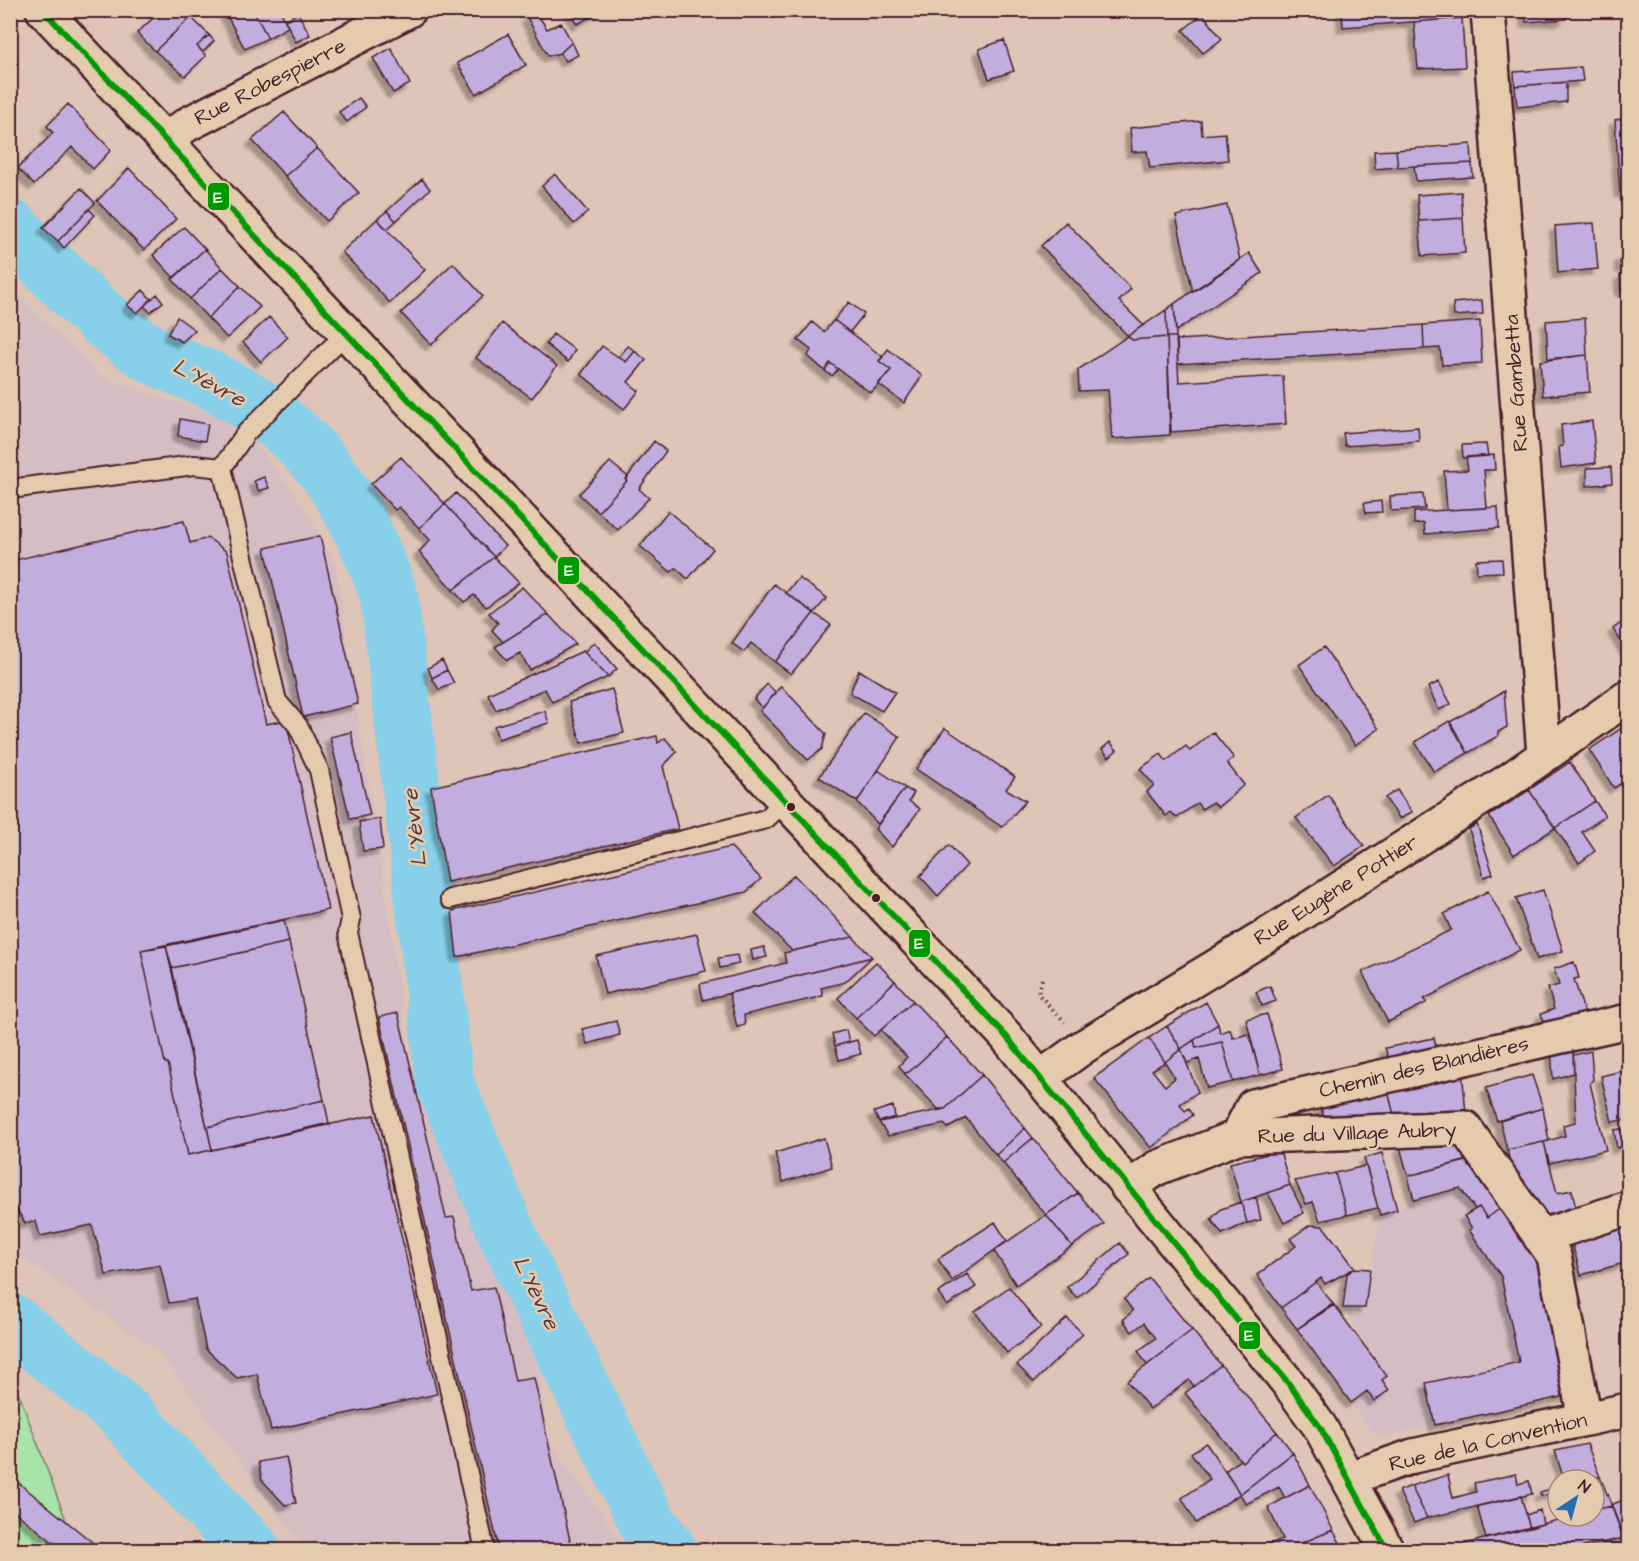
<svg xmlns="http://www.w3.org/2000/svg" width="1639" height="1561" font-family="'Architects Daughter',sans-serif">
<defs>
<filter id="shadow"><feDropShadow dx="-5.5" dy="5.5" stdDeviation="1.5" flood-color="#0004"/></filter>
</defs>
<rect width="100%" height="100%" fill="#dec5b7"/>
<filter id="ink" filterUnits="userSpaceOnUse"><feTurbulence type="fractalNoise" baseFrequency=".0167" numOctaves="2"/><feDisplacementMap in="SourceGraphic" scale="12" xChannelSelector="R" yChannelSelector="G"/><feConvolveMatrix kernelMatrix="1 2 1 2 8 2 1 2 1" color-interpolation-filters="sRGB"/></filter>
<g filter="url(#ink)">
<path fill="#d5bec3" d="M11,287L100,376L234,422L259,447L306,509L335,564L414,1085L538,1368L548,1440L628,1550H310L294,1535L158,1351L14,1252L11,1245Z
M1470,1160L1570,1395L1386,1436L1378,1434L1371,1431L1351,1403L1367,1391L1374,1400L1389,1391L1382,1380L1387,1376L1343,1308L1365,1307L1380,1215L1397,1210L1414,1200L1408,1176Z"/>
<path fill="#a8e3a9" stroke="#79816a" stroke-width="1.5" d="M10,1384L19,1394L77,1550H11Z"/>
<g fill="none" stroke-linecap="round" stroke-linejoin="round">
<path stroke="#88d0e9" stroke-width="58" d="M10,228C52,268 93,316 141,348C164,363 192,371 216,383C313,431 353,495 389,595L445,1083L508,1236L648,1524L668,1550
M10,1322L119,1408L251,1550"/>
</g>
<path fill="#c1aede" stroke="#4a1f2b" stroke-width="1.5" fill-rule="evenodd" filter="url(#shadow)" d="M162,10H185L191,17L155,51L137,33Z
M229,10H253L268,38L245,49L226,14Z
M253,10H280L288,27L268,38Z
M569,10H602V11L577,24Z
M1342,10H1440V20L1343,27Z
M1525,10H1566V19L1526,22Z
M536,12L547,29L561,23L572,42L560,53L548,56L527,17Z
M298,13L310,35L296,42L285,20Z
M1203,14L1222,39L1203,53L1183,30Z
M191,17L209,35L197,46L206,56L185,76L155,51Z
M1462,18L1465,67L1418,69L1414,22Z
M508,34L526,65L476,94L457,63Z
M209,35L214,41L203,52L197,46Z
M1004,40L1014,71L989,79L979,49Z
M572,42L578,55L566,61L560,53Z
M391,48L410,84L393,93L373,58Z
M1581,67L1583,81L1515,86L1514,72Z
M1566,82V102L1517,107L1515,86Z
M359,98L366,107L347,122L339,112Z
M68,104L111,150L93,169L72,147L34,185L18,168L53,133L47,126Z
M284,112L317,148L285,176L252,140Z
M1628,118V192H1620L1615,120Z
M1201,121L1202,135L1225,133L1228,160L1150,168L1147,151L1132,152L1130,128Z
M1471,144L1472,163L1398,167L1396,150Z
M317,148L359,193L327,221L285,176Z
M1396,150L1398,167L1375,169L1374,151Z
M1472,163L1473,177L1416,181L1414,166Z
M129,168L176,219L144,250L97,201Z
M555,174L588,212L574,224L542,186Z
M422,179L430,189L396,221L387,211Z
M81,188L95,203L58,241L43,228Z
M1461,192L1463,218L1419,221L1417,195Z
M1227,205L1240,260L1193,292L1176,216Z
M89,209L95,215L64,248L58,241Z
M387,211L396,221L387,229L377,219Z
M1463,218L1465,253L1422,256L1419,221Z
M377,219L425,270L390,303L342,252Z
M1066,222L1131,289L1119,301L1143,325L1128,336L1041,246Z
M1594,223L1598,269L1558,273L1555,226Z
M184,227L205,249L174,278L153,255Z
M205,249L222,268L190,299L172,279Z
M1249,253L1262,273L1176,331L1174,304Z
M1628,256V267H1621L1620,257Z
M453,263L483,296L431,345L401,313Z
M222,268L240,286L208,318L190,299Z
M1628,272V291H1621L1620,275Z
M240,286L260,307L227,338L208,318Z
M143,290L151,299L137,313L127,305Z
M157,294L163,302L150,312L144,306Z
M1482,300L1483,314L1454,316L1453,303Z
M849,302L864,314L850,332L834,320Z
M1174,304L1176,337H1167L1166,310Z
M1166,310L1167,337L1132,340L1128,336Z
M177,317L195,330L182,342L168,334Z
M269,317L288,337L261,362L243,342Z
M1585,318L1587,355L1548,359L1546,321Z
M834,320L883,357L879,361L891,370L871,393L830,363L825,371L808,356L811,350L798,340L812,322L824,332Z
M1480,321L1482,363L1442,365L1440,348L1424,349L1423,325Z
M502,323L557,366L532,398L476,358Z
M1423,325L1424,349L1178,364L1177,340Z
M553,334L575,350L568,362L546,344Z
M1128,336L1132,340L1167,337L1170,435L1112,439L1108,390L1079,391L1078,370Z
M1167,337H1176L1179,382L1283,376L1286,424L1171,432Z
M602,346L626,362L635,351L646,360L628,382L639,391L624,409L581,374Z
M628,346L635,351L626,362L619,357Z
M888,349L922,376L904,403L878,384L891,370L879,361Z
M1587,355L1590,392L1543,396L1540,361Z
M830,363L838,369L832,376L825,371Z
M180,419L208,424L205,441L178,436Z
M1592,421L1596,463L1561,468L1559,447L1563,446L1561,425Z
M1418,427L1419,441L1345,446L1343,433Z
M654,441L666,451L639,489L649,498L618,530L598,512L626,482V479Z
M1486,444L1488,456L1463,458L1462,445Z
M1494,455L1495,470H1484L1487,508L1447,510L1444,471L1468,470L1466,457Z
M401,457L445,504L419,528L399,507L395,510L371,484Z
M610,462L628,477L626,482L598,512L579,494Z
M1611,467L1612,483L1587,486V468Z
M264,477L269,488L259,491L254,481Z
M456,493L505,546L494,557L445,504Z
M1423,494L1425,509L1391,511L1390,496Z
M1381,501L1382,512L1366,513L1364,503Z
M445,504L494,557L453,590L419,552L430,540L419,528Z
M1498,507L1499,528L1425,534L1424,523L1414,524V512Z
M668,511L713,549L688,579L676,568L671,572L640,546Z
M184,521L190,543L208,538L227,552L266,724L286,720L328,910L141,950L165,1063H168L188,1155L374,1115L437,1394L271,1430L257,1374L237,1378L206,1349L195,1299L169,1303L160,1265L106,1275L92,1225L40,1236L36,1221L25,1223L10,1198V561Z
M320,536L358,704L303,717L265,548Z
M494,557L519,583L486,607L474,595L464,602L453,590Z
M1502,559L1503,572L1477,573L1476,560Z
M799,578L827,598L814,613L786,593Z
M774,584L814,613L775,662L751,643L744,652L732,643Z
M522,587L548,614L503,642L492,630L498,623L489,613Z
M814,613L831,625L791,674L775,662Z
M548,614L576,644L530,670L520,653L507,660L495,647Z
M1628,618V652L1613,629Z
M594,642L617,669L608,677L584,652Z
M1324,647L1379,729L1355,745L1299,665Z
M583,651L608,677L552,702L545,689L496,710L488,694Z
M442,660L447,670L432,678L428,668Z
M447,670L454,683L439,690L432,678Z
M859,670L895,692L882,711L850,693Z
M1439,682L1451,704L1439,710L1428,687Z
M767,684L776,693L762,708L754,699Z
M781,686L826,734L822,749L808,760L760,711Z
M612,689L624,733L581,743L569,702Z
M1504,691L1507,727L1498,732V736L1468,753L1450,722Z
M545,711L549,723L498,739L494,726Z
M864,713L900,737L857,802L819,777Z
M1449,721L1468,753L1434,772L1415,742Z
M1628,724V779L1614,788L1589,750Z
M945,728L1015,777L1006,789L1026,801L1002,827L916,769Z
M351,732L370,815L350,819L330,737Z
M1213,732L1234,758L1227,763L1244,785L1218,807L1213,802L1202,809L1197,803L1177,818L1171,812L1166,816L1147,792L1154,785L1140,769L1161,754L1166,761L1186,746L1190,751Z
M657,736L658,743L665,738L677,752L663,766L678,829L447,882L431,787Z
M1110,742L1117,750L1109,757L1102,749Z
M1570,762L1595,801L1555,828L1529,790Z
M878,770L905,788L878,824L857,802Z
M905,788L914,793L909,801L920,809L892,847L875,829Z
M1397,790L1412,812L1400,819L1385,798Z
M1529,790L1555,828L1514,855L1489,816Z
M1328,795L1364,846L1334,866L1296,818Z
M1595,801L1605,816L1582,832L1595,851L1579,863L1555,828Z
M380,819L383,849L363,851L359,822Z
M1477,824L1493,874L1484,877L1469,829Z
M949,845L967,865L938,896L920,876Z
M731,847L761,879L746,892L457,957L452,911Z
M794,875L827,909L853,937L792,951L755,913Z
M1543,890L1563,951L1537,959L1516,898Z
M1488,891L1520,950L1424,999L1426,1003L1388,1022L1362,972L1451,930L1444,914Z
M284,920L289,942L172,968L166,946Z
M697,934L706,971L605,994L596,956Z
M853,937L872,957L703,1000L700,984L786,963L784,953Z
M289,942L324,1100L207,1127L172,968Z
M166,946L212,1150L188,1155L168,1063H165L141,950Z
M764,947L767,957L753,960L751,950Z
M737,955L739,964L720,968L718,958Z
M872,957L845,982L821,988L823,996L744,1015L745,1025L737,1027L729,993Z
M876,962L895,981L856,1018L838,998Z
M1574,962L1579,978L1574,979L1587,1021L1547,1030L1541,1014L1554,1009L1548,988L1559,985L1554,969Z
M895,981L913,1001L874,1036L856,1018Z
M1270,986L1276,1001L1262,1006L1256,992Z
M913,1001L947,1037L909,1072L904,1073L899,1066L907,1057L881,1030Z
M1206,1002L1218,1024L1181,1049L1167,1026Z
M398,1013L446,1218L454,1217L471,1291L494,1287L515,1381L534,1378L571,1545L542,1550H499L379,1017Z
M1267,1014L1283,1069L1260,1075L1246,1019Z
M616,1021L620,1035L587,1044L582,1029Z
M1218,1024L1220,1033L1230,1029L1233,1038L1249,1034L1260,1075L1233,1082L1222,1042L1196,1048L1194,1040Z
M1167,1026L1181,1049L1165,1062L1149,1038Z
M846,1030L849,1042L835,1046L832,1034Z
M947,1037L982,1075L945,1109H938L904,1073L909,1072Z
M1149,1038L1165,1062L1181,1049L1198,1092L1180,1104L1185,1111L1189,1108L1193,1115L1151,1148L1094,1078ZM1165,1062L1175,1078L1165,1086L1152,1070Z
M1434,1038L1439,1057L1392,1068L1385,1048Z
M857,1040L861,1054L839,1060L835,1046Z
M1194,1040L1196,1048L1222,1042L1233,1082L1207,1088L1199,1059L1187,1063L1181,1049Z
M1573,1042L1574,1073L1553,1079L1551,1048Z
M1591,1051L1593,1080L1590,1083L1606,1150L1549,1163L1544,1142L1565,1136L1563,1125L1576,1122L1573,1055Z
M1462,1069L1466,1114L1395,1119L1387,1087Z
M1622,1071L1628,1099V1119L1612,1122L1601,1076Z
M982,1075L1025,1128L996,1155L966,1118L948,1128L944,1124L888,1136L879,1122L945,1109Z
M1532,1075L1543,1108L1497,1121L1486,1088Z
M1387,1087L1395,1119L1325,1124L1321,1108L1313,1109Z
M324,1100L329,1123L212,1150L207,1127Z
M893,1106L895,1117L879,1122L874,1112Z
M1543,1108L1549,1141L1507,1150L1500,1121Z
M1025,1128L1033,1138L1003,1163L996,1155Z
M1628,1128V1145L1617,1148L1614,1130Z
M824,1138L832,1167L783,1182L775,1153Z
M1033,1138L1078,1193L1046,1215L1003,1163Z
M1429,1140L1432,1147L1460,1143L1469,1156L1464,1157V1161L1408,1176L1400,1147Z
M1544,1142L1557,1193L1572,1190L1576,1209L1532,1218L1520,1203L1507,1150Z
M1280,1151L1290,1185L1241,1202L1230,1163Z
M1382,1153L1397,1210L1380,1215L1364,1158Z
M1470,1160L1502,1207L1487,1218L1479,1207L1475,1209L1460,1188L1414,1200L1408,1176Z
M1366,1166L1378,1208L1347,1215L1335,1173Z
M1335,1173L1347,1215L1320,1221L1313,1202L1306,1204L1295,1181Z
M1290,1185L1304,1213L1284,1223L1268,1193Z
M1078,1193L1104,1224L1072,1246L1046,1215Z
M1256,1197L1261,1220L1247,1223L1241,1202Z
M1241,1202L1247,1223L1222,1234L1211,1219L1221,1209Z
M1479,1207L1487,1218L1502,1207L1542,1261L1570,1395L1435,1425L1426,1383L1519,1362L1501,1276L1469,1230L1472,1228L1464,1216Z
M1046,1215L1072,1246L1016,1285L994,1251Z
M995,1222L1007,1241L952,1281L938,1259Z
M1628,1224V1262L1581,1275L1571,1240Z
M1310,1225L1323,1226L1355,1268L1325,1284L1321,1278L1281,1308L1257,1275L1296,1246L1290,1239Z
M1120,1243L1129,1254L1077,1298L1067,1287Z
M1355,1268L1370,1269L1365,1308H1343L1347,1274Z
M967,1274L976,1287L947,1306L938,1293Z
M1149,1278L1192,1330L1147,1365L1138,1351L1156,1338L1144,1323L1132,1332L1123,1320L1133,1311L1124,1299Z
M1316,1282L1334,1305L1297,1329L1281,1308Z
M1009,1287L1041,1327L1007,1353L975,1312Z
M1331,1305H1334L1387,1376L1382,1380L1389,1390L1374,1401L1367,1391L1351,1403L1297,1329Z
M1067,1318L1083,1334L1034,1382L1017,1365Z
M1192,1330L1221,1365L1194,1386L1189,1380L1150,1409L1127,1381Z
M1221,1365L1277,1432L1242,1462L1185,1393Z
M1277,1432L1293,1453L1240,1494L1225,1471L1240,1460L1242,1462Z
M1206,1443L1240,1494L1196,1523L1182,1498L1210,1479L1191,1453Z
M1587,1444L1600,1477L1564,1480L1555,1451Z
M1293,1453L1310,1485L1285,1498L1279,1487L1246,1504L1240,1494Z
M286,1457L296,1503L285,1505L262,1480L258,1462Z
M1516,1474L1518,1484L1529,1481L1532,1494L1427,1518L1411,1486L1448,1475L1453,1498L1476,1492L1474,1483Z
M10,1476L97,1546L93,1550H63L10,1508Z
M1600,1477L1612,1506L1594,1510V1480H1588Z
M1310,1485L1333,1530L1285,1550H1254L1283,1539L1268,1507Z
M1411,1486L1427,1518L1414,1523L1399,1491Z
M1558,1487V1492L1541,1496L1540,1492Z
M1521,1496L1530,1528L1486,1539L1477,1506Z
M1628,1498V1550L1611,1505Z
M1612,1506L1624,1538L1568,1550H1547L1545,1544L1505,1550H1441L1573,1516H1594V1510Z
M1540,1510L1543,1524L1530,1528L1526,1515Z
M1333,1530L1344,1550H1285Z"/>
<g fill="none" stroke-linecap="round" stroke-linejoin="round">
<g stroke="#4a1f2b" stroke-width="22">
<path id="service" d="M346,333L246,433L222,468L277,701L298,726L319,770L351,919L348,933L485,1550
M10,489L194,465L222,468
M450,899L766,819L786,800"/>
</g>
<g stroke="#4a1f2b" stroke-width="38">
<path id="minor" d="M1488,10L1544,755
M164,140L188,124L409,10
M1040,1078L1083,1047L1271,933
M1237,1137L1253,1106L1628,1021
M1128,1188L1157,1168L1237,1137L1465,1128L1554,1256L1585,1419
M1540,1237L1628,1208
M1350,1478L1413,1456L1628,1410"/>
</g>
<g stroke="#4a1f2b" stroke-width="38">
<path id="tertiary" d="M1271,933L1508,781L1628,697"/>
</g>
<g stroke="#4a1f2b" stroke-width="38">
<path id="primary" d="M43,10L1005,1035L1289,1384L1320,1427L1387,1550"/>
</g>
<path stroke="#4a1f2b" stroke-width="4" stroke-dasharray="1.5 4.5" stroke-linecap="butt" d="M1042,979L1038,994L1065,1022"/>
<use href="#service" stroke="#e5cbad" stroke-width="18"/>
<use href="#minor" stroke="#e5cbad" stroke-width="33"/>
<use href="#tertiary" stroke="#e5cbad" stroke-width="33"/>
<use href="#primary" stroke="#e5cbad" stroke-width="33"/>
<g stroke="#e5cbad" stroke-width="10">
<path id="bus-1" d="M43,10L1005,1035L1289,1384L1320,1427L1387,1550"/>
</g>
<use href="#bus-1" stroke="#090" stroke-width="6"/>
</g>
</g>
<g fill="#4a1f2b" stroke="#e5cbad" stroke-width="2">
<circle cx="791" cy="807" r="5"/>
<circle cx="876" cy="898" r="5"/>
</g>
<g text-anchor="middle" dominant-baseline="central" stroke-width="5" stroke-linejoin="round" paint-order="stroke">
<g font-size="21" fill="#4a1f2b" stroke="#e5cbad">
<text transform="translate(270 82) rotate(-27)">Rue Robespierre</text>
<text transform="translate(1516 383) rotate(-94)">Rue Gambetta</text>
<text transform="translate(1336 890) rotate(-32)">Rue Eugène Pottier</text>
<text transform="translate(1424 1067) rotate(-13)">Chemin des Blandières</text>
<text transform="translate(1357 1133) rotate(-2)">Rue du Village Aubry</text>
<text transform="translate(1488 1442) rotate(-13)">Rue de la Convention</text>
</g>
<g font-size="22" font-style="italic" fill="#533a48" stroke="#e5cbad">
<text transform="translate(209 383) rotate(28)">L'Yèvre</text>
<text transform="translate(415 828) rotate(-97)">L'Yèvre</text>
<text transform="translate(536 1293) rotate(64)">L'Yèvre</text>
</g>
</g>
<g stroke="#e5cbad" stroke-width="2">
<rect x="207" y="182" width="23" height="29" rx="6" fill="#090"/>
<rect x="557" y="556" width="23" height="29" rx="6" fill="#090"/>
<rect x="908" y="929" width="23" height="29" rx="6" fill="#090"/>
<rect x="1238" y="1321" width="23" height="29" rx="6" fill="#090"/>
</g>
<g font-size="16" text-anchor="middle" font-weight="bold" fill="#fff">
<text x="218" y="203">E</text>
<text x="569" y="576">E</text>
<text x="919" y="949">E</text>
<text x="1249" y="1341">E</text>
</g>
<rect width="1639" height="1561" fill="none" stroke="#e5cbad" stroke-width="36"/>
<rect x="18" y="18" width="1603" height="1525" fill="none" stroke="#4a1f2b" stroke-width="2" filter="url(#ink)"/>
<g transform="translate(1576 1498) rotate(36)"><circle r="28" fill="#e5cbad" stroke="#a78679" stroke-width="1.5"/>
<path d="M0-4.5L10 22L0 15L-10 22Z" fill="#1f6fb2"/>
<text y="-9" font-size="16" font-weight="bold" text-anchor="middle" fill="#4a1f2b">N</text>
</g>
</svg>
